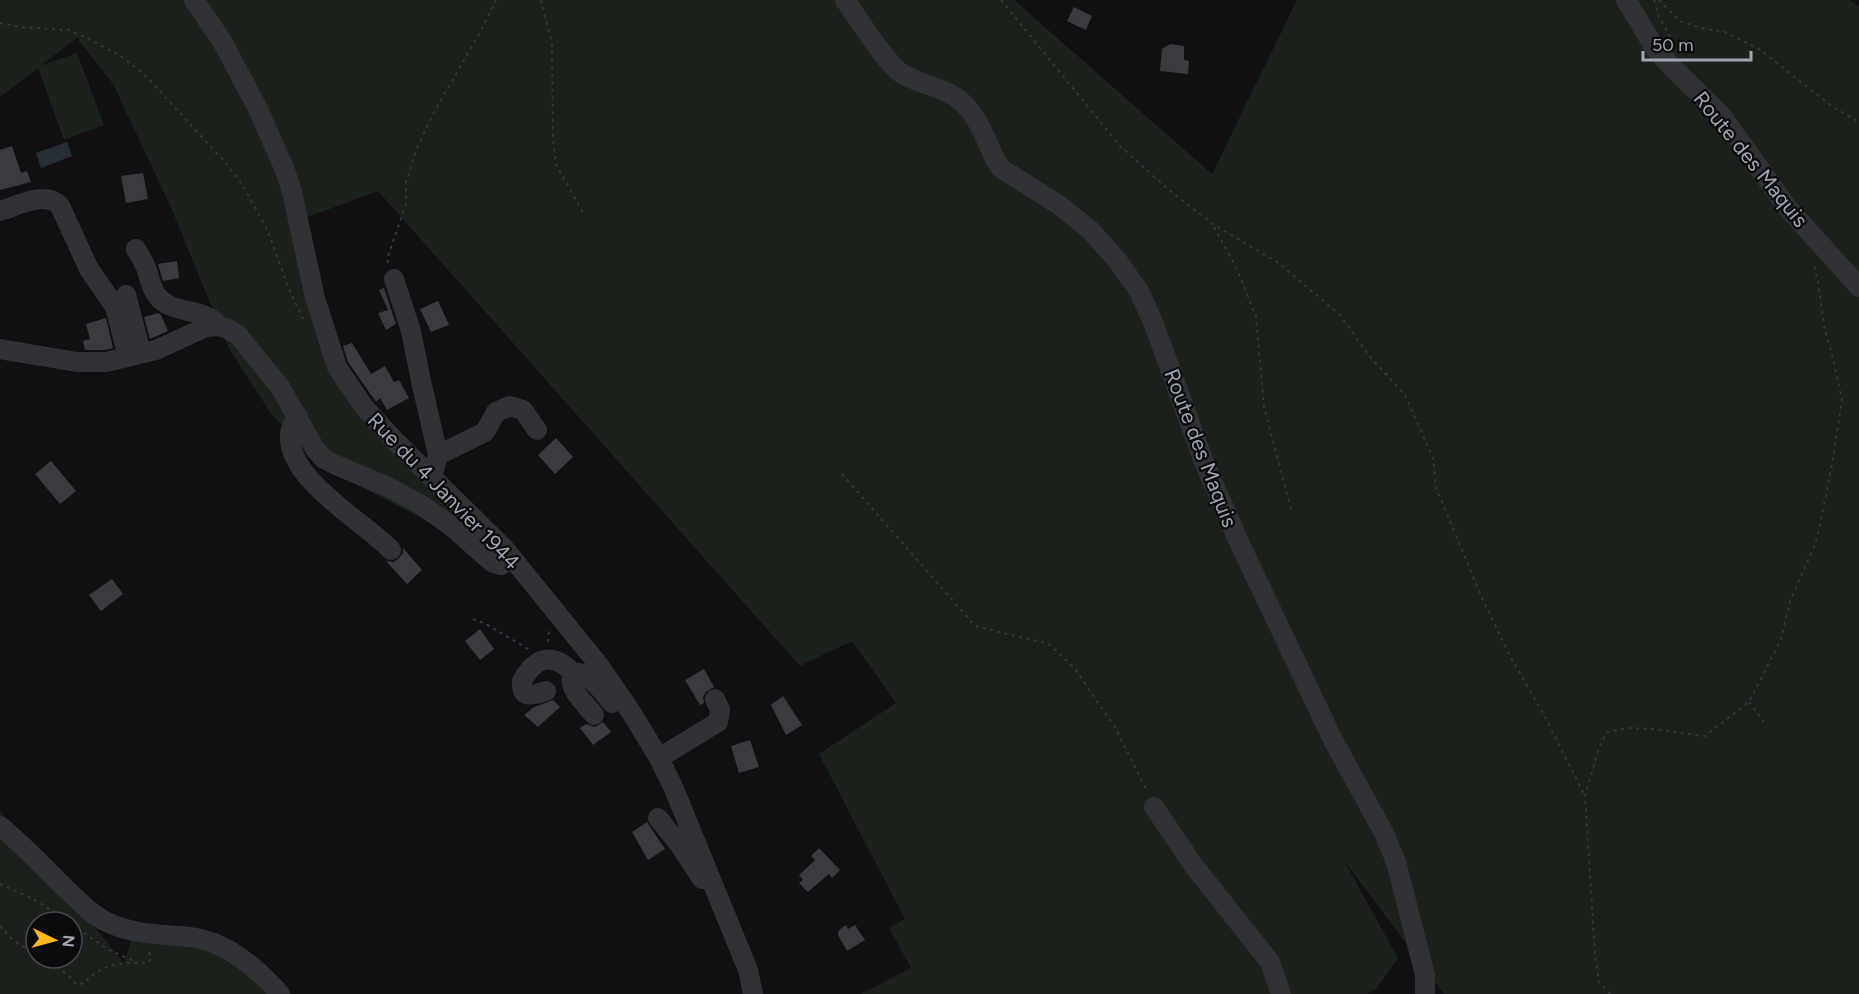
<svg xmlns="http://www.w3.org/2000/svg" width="1859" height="994" font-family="Figtree,sans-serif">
<rect width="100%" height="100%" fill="#101012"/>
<path fill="#1a221b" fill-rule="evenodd" d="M0,0H1014L1212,174L1297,0H1849L1859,6V994H1444L1343,859L1398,958L1376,989L1367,994H861L911,968L889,928L905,919L819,754L896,703L852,641L800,666L378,191L305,218L343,372L461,512L444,530L321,466L272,415L229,349L170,205L113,84L77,38L40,66L77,53L104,125L64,140L38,68L0,97Z
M0,811L124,963L132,938L199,944L254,977L266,994H0ZM36,922H72V958H36Z"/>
<path fill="#262e36" d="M67,142L72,156L41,168L36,153Z"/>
<path fill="#3a3b40" d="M1074,7L1092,16L1086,30L1067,21Z
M1170,44L1184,46V60L1189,61L1188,74L1160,71L1162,49Z
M12,146L21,173L27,171L31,182L0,190V150Z
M143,173L148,199L126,203L121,176Z
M177,261L179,278L163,281L158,264Z
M384,288L396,324L386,330L378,313L388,310L379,290Z
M438,301L449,325L431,332L420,309Z
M158,313L161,315L168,331L150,339L144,317Z
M106,318L113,348L105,350H85L83,341L90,339L86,324Z
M352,343L371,374L385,366L394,382L399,380L409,398L387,410L380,398L376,402L348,362L343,346Z
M556,438L573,457L555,474L538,455Z
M51,461L76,491L60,504L35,474Z
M403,548L422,570L407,584L386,561L394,562L399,558L403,553Z
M112,579L123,594L101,611L89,595Z
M480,629L494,649L480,660L465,641Z
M704,669L714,687L706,692L703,697L704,703L700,705L685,680Z
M783,696L802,725L786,735L771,705Z
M553,700L560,707L538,727L524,715L534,707Z
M603,722L611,732L593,745L580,728L586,724L595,727Z
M750,740L759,767L739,773L731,746Z
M647,822L665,849L648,860L632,832Z
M819,848L840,870L832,878L829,874L808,892L799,883L803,880L799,875L815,860L811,856Z
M846,925L848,929L855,925L865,940L847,951L838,935L839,930Z"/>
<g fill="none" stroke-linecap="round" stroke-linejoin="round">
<path stroke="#37393e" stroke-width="2" stroke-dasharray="3 4.5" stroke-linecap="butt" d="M541,0L552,44L553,139L556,164L583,213
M1001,0L1120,146L1169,190L1213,224L1280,264L1340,315L1370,357L1405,395L1433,458L1436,488L1483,600L1510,656L1545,717L1585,796
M1654,0L1659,17L1673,41
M1659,0L1680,21L1700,28L1725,32L1759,49L1833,107L1859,122
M0,23L20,27L68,30L85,37L122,57L144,74L223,160L242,184L267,229L289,289L303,319
M1214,227L1237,269L1256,317L1264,407L1291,509
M388,263L387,259L406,204V183L417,148L433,114L479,34L496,0
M842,474L975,626L1049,644L1075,669L1116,729L1147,791
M473,619L486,624L528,649
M548,642L549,630
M1749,702L1764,722
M0,884L33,899L70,922
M72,924L107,949L136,962
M0,926L11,938L22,946L36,952
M45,958L70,977L77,985C87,982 85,981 93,975C107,963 129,962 147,963L150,960L151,955L146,950
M1610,994L1599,982L1595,954L1585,796L1599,748L1606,733L1626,728L1654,729L1705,736L1749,702L1781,639L1790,601L1816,542L1824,505L1832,464L1842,400L1832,354L1825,331L1818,282L1813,262"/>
<path stroke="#313237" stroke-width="20" d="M194,0L222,41L258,109L285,170L292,192L315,298L337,367L364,407L396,442L504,548L598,664L631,712L659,758L674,789L748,970L753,994
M845,0C857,17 886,63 901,73C920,85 946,87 963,103C974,113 981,128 987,141C992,152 994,161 1002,169L1059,205L1090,230L1117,260L1139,291L1153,322L1204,462L1239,542L1333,740L1384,833L1396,862L1425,975V994
M1626,0L1655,48L1672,67L1721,115L1787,207L1859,287
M0,211C17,206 46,190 60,206L89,269L115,307L128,357
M136,249C140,256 144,262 147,270C151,284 153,297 168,305C181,312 212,312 218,326
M394,279L411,331L421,381L438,455
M126,295L138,341
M0,349L77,362H106L156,350L206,327L218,326L226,328L238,335L280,387L315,449L323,458L336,465L388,487L423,506L451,526L493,563L501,565L511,558
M298,416C295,421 291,426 290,433C286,479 362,520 391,550
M435,467L438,455L485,432L496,412L510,406L523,410L537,430
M546,691C533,695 521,700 522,681C536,656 553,652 573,673
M594,715C585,703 566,688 573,673C589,670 603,693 612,703
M659,758L718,722L720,710L715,699
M1154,807L1194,866L1270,962L1281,994
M658,818L679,844L702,879
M0,826C23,845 43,866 63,886C76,898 89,913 105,921C132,935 160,934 189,937C226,941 256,967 280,994"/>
</g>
<g text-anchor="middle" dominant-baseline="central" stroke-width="4.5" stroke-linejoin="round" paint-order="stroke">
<g font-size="21" fill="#a1a6b4" stroke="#0b0b0d">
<text transform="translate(1751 159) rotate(51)">Route des Maquis</text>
<text transform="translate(1201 448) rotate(69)">Route des Maquis</text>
<text transform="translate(444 491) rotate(46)">Rue du 4 Janvier 1944</text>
</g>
</g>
<g transform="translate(54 940) rotate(95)"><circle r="28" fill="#0b0b0d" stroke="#474950" stroke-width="1.5"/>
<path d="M0-4.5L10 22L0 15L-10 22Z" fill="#fcb81e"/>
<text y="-9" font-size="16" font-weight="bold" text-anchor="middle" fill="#a1a6b4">N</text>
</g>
<path d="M1643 51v9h108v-9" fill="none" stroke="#a1a6b4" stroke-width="3"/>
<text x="1652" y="51" font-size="18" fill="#a1a6b4" stroke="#0b0b0d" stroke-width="4.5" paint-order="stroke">50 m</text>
</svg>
